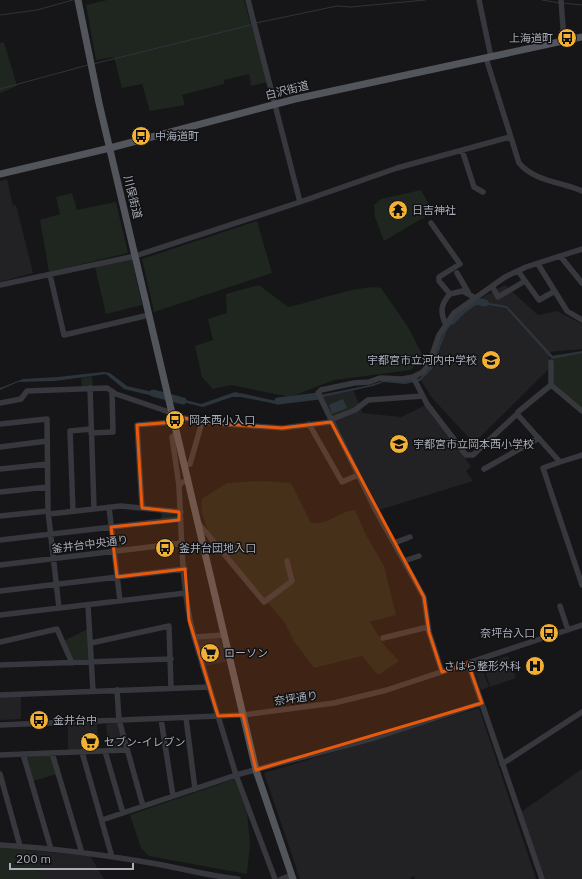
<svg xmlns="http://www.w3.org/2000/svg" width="582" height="879" font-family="'IBM Plex Sans','Noto Sans JP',sans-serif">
<rect width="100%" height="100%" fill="#161618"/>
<path fill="#222225" d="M7,179L13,206L16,205L33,273L0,282V181Z
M505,285L538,315L557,311L582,324V349L549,352L550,368L474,443L432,398L420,379L431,368L444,327L486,295Z
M353,390L363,413L401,417L426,405L471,466L466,471L473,481L376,511L319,398Z
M220,636L226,662L204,666L196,639Z
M508,656L516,678L490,687L483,664Z
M481,665L489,687L481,690L473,667Z
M21,695V719L0,720V696Z
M479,708L536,879H415L414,876L410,878L411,879H300L264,773Z
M117,723L122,738V747L108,748L106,724Z
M97,724L98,749L68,750V726Z
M582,769V879H545L521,812Z
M25,850L90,856L104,879H43Z"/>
<path fill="#1e261f" d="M107,0H244L268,82L251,86L249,74L224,80V84L182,95L185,105L150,111L142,84L122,88L114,57L96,60L86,5Z
M4,42L17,86L0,93V43Z
M421,190L433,212L384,241L375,217L374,205L381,199Z
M72,193L77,210L116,202L128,253L49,272L40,220L60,214L56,197Z
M257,221L272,273L154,312L142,259Z
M132,259L142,305L106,314L95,267Z
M259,285L288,307C308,303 364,283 381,288L408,327L423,356L411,370L334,380L290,397L231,385L213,389L202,377L195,346L213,340L208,319L227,313L226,294Z
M582,352V411L551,385L554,355Z
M92,376L93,386L82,387L81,378Z
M350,393L356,407L332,417L326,404Z
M261,481L291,483L311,523C329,525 337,512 355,510L366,535L384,566L396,615L370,622L385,646L399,661L378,675L362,656L314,668L294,641L285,623L209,534L202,513L201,503L203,498L227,483Z
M161,513H176L179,517L162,520Z
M88,629L90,658L88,660L73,661L64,641Z
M51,754L57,774L33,781L25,755Z
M234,779L247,812L250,844L247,874L149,856L141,848L130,815Z
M0,848L25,849L43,879H0Z"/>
<path fill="#2c353c" d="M477,301L507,306L553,356L582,351V353L552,359L506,308L477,303L456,317L446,332L432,369L420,381L405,384L384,382L373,386L310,400V397L370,385L386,380H411L420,378L428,370L445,329L454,317Z
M103,372L110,373L127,386L161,394L162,398L124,389L106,374L55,381L18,382L0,390V388L23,379L58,377Z
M235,392L276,401L287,398L288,402L276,404L241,397H232L203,407L174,400V397L201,404Z
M343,399L347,408L332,414L329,405Z"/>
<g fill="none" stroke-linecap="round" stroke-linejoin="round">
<path stroke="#2c353c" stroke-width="1" d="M542,0L560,3
M563,3L582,5
M0,15L37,10L73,0
M256,23L337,6L351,7L425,0
M93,64L251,25
M0,89L88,65"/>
<path stroke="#2c353c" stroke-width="7" d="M452,321L464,309L476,301L485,303
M153,393L183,401
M278,401L319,396"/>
<path stroke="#37383d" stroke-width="5.5" d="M479,0L491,57
M561,0L564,41
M486,58L519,163C534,181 561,182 582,191
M462,150L474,187L483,192
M300,202L397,168L510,137
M431,223L460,264L439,277V281L450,294C441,304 440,311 445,323
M561,257L582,283
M538,264L567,311L582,320
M518,271L539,300L555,291
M457,273L468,292
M50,275L64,335L149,315
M0,285L135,256L300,202L248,0
M492,286L498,297L525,281
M450,294L463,291L475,298
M551,362V385L582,411
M413,377L427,404L466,455H473L517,414L518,412L551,385
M90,388L94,508
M0,403L21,399L27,391L107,388L116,394L172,413
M517,414L560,462L543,468L582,585
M173,416L212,423L282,428L331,422
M330,420L355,410L368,400L423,396
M0,424L47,419L48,511L59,608
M309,424L342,482L358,475
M91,433L113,432L112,391
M177,433L172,437L179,486
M0,447L47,441
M560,462L582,455
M184,466L190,464L202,422
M0,469L48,464
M484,469L539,438
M188,480L181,483L179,487C182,536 181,589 194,637
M0,492L48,487
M109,507L120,601
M142,508L137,425L174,422
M73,511L70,431L91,429
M49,514L121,506L181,512
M0,516L48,511
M199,524L264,602L292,581L287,561
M0,540L181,519
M394,543L410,537
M404,561L419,556
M0,565L183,543
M0,591L185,569
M88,605L93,691
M560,606L568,630
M0,615L186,593
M224,635L194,637L236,775L275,879
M383,638L428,627
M0,642L57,629L72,663
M91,643L169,626L171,688
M468,663L542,879
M0,665L171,659
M442,672L429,632L424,597L376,511L318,393L321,390L354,383L369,382L380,378L402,379L413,377L423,372L429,364L439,335L454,313L505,277L526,267L582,249
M117,690L119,720L143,806
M0,695L209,687
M186,718L195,789
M161,719L173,796
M0,725L243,715L334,703L387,690L582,625
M105,751L123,813
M82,752L112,857
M52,753L82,853
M23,754L51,849
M0,755L127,750
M502,764L582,712
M0,774L20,846
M102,820L236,775L374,738L482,703
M0,845C53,848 105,855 157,864C184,869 211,876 238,879
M281,879L292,875"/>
<path stroke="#53555c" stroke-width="7" d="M78,0L99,103L256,770L293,879
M0,174L110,148L295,99L582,37"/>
</g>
<path fill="#e8590c" fill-opacity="0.2" stroke="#e8590c" stroke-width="3" stroke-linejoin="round" d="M173,416L212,423L282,428L331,422L424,597L429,632L442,672L468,663L482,703L256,770L243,715L218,716L189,620L185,569L117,577L111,527L179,520V512L142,508L137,425L174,422Z"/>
<defs>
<g id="bus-disc" transform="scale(1)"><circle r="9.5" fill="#f2b134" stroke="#111113"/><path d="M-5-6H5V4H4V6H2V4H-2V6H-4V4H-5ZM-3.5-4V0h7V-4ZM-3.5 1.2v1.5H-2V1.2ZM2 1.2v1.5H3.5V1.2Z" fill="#111"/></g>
<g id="temple-disc" transform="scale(1)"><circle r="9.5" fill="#f2b134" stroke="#111113"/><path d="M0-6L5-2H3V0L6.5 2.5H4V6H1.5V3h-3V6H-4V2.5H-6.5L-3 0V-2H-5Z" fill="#111"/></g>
<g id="school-disc" transform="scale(1)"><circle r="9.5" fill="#f2b134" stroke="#111113"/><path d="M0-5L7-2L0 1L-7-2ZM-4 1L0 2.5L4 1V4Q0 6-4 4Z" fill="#111"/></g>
<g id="supermarket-disc" transform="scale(1)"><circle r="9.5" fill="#f2b134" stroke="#111113"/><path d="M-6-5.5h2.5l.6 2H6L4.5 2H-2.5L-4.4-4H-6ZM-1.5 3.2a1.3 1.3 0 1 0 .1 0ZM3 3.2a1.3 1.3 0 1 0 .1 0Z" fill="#111"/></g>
<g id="hospital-disc" transform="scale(1)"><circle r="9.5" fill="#f2b134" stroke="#111113"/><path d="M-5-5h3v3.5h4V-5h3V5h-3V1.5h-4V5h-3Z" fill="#111"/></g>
</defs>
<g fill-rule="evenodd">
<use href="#bus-disc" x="567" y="38"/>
<use href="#bus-disc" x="141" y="136"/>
<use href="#temple-disc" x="398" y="210"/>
<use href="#school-disc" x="491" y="360"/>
<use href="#bus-disc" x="175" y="420"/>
<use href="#school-disc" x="399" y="444"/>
<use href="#bus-disc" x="165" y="548"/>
<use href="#bus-disc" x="549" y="633"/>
<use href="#supermarket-disc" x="210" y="653"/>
<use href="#hospital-disc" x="535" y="666"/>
<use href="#bus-disc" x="39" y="720"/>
<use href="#supermarket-disc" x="90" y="742"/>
</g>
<g text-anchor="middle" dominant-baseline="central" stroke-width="3" stroke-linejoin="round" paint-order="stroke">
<g font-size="11" fill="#a8adb8" stroke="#111113" text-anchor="start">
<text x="553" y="38" text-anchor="end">上海道町</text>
<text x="155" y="136">中海道町</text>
<text x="412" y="210">日吉神社</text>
<text x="477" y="360" text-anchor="end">宇都宮市立河内中学校</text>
<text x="189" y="420">岡本西小入口</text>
<text x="413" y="444">宇都宮市立岡本西小学校</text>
<text x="179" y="548">釜井台団地入口</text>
<text x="535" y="633" text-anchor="end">奈坪台入口</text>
<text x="224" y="653">ローソン</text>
<text x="521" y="666" text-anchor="end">さはら整形外科</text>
<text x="53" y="720">金井台中</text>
<text x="104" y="742">セブン-イレブン</text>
</g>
<g font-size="11" fill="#a8adb8" stroke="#111113">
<text transform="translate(287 90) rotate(-14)">白沢街道</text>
<text transform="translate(133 197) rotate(76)">川俣街道</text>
<text transform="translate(90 544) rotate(-7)">釜井台中央通り</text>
<text transform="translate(296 698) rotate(-8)">奈坪通り</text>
</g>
</g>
<path d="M10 863v6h123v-6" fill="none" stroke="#a8adb8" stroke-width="2"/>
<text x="16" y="863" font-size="12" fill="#a8adb8" stroke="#111113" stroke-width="3" paint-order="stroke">200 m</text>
</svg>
